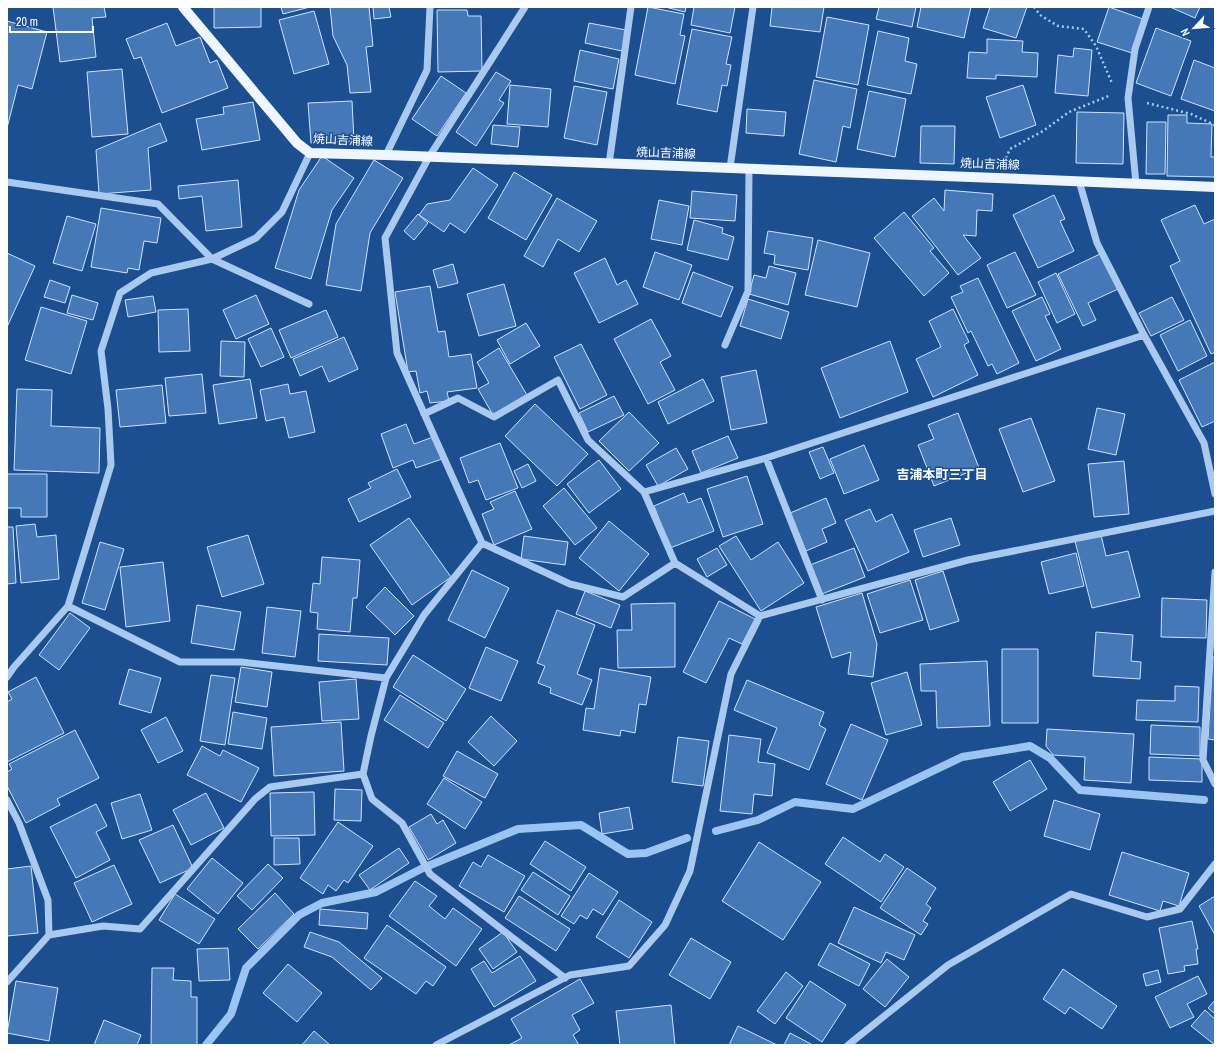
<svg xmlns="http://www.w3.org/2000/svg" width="1222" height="1052" font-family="'Archivo Narrow','Noto Sans JP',sans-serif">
<rect width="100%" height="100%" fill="#1b4f8f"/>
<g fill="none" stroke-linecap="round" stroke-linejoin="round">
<path stroke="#9cc4f0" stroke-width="8" d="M716,831L758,820L795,802L853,809L962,757L1030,746L1050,758L1080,790L1204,800
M206,1045L231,1014L246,968L299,915L322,903L376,892L423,868L518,829L581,825L628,854L646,853L687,838"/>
</g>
<path fill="#4478b7" stroke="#cfe3fa" d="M53,7H104L106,17L92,18L96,57L60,62Z
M214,7H261V27L214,28Z
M281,7H310L283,14Z
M330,7H369L373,46L366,47L371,92L350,93L347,65L333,36Z
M373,7H389L391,17L374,19Z
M648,7L684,14L680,35L685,36L675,84L635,75Z
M665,7H686L685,12Z
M694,7H735L730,33L691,25Z
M772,7H824L820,32L770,26Z
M879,7H916L912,27L876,19Z
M921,7H971L964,38L917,27Z
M990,7H1027L1016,38L983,28Z
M1109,7L1143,19L1132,53L1097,42Z
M1170,7H1200L1195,18Z
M437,10H467L468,16H481L482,71L438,72Z
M314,11L329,64L294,74L279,20Z
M827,17L869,25L858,85L816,77Z
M7,21L47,32L32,89L18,85L7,128Z
M167,23L176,46L200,37L210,63L217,60L228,88L162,113L141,57L134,59L126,39Z
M589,23L626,30L622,51L585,43Z
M1156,28L1191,41L1171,96L1136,83Z
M692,29L732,37L726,64L731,65L727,86L722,85L717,112L677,104Z
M878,31L909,38L905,61L917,64L911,94L867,85Z
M987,39L1023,41L1022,52L1038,53L1037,77L996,75V79L967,78L969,52L987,53Z
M1074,48L1092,50L1088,96L1055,93L1058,55L1073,57Z
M580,50L619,59L613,89L574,81Z
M1194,60L1215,68V111L1181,99Z
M122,69L128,134L92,137L87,72Z
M496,72L511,81L499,100L504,103L476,146L456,132Z
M441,76L466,93L437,136L412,119Z
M814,80L857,89L850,128L843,126L836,162L799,154Z
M510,85L551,89L548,127L507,124Z
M1023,85L1036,125L1000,138L986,97Z
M574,86L607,92L597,145L564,138Z
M869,91L906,99L895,157L857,149Z
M352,101L354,141L311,143L308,103Z
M253,102L260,140L202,150L196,119L224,114L223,107Z
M747,109L786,112L784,136L746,133Z
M1077,112L1124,113L1123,164L1076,163Z
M1168,115H1187V123L1212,124L1211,157H1215V177L1167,176Z
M1147,122H1166L1165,174H1146Z
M160,123L167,141L148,148L151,190L99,194L96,150Z
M493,125L520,127L518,147L491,144Z
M921,126H955L954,164L920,163Z
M322,156L354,178L332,210L311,279L275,268L299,190Z
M374,160L403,178L370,233L361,291L326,285L336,224Z
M473,168L498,185L465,233L450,223L444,232L419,215L427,204L450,200Z
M514,172L552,195L526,240L488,218Z
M238,180L242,227L206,231L202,196L179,199L178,186Z
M945,190L993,194L992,211L977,210L976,236L963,235L981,258L958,275L912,216L934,198L944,211Z
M692,191L737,195L735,221L690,218Z
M1054,195L1065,219L1060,221L1074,251L1038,268L1013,215Z
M557,198L597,221L579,252L558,239L543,267L524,256Z
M659,200L689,206L682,245L651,239Z
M1195,205L1204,224L1215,219V352L1211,354L1170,266L1180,261L1161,220Z
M101,208L161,218L157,243L144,241L139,270L128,268L127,273L91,267Z
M904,212L934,248L930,251L949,273L924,296L874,238Z
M418,214L428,223L414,240L404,231Z
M67,216L96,224L82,271L53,263Z
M694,220L723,228L722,233L734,237L728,260L687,250Z
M768,231L813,238L808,270L774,264L775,255L764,253Z
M818,240L870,253L857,307L805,295Z
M655,252L692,265L679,300L643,287Z
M1015,252L1036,295L1007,308L987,265Z
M7,253L35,266L7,327Z
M1100,254L1118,289L1088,303L1096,320L1083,326L1058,274Z
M605,258L617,285L626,280L638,304L599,323L574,273Z
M453,264L458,283L438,288L433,270Z
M769,266L796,273L788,305L749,294L754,275L766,278Z
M693,272L733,287L721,317L682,303Z
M1056,273L1075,314L1057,323L1038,282Z
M978,278L1019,363L997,374L992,364L988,366L971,331L968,333L951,297L963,292L960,286Z
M50,280L70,287L65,303L44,297Z
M504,284L516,326L479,336L467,294Z
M430,286L438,332L445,331L449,357L471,354L477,388L447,392L449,401L430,403L427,391L420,393L416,371L408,372L395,292Z
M72,295L98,303L93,320L67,313Z
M256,295L269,324L236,339L223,310Z
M153,296L156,312L128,317L125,300Z
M1042,297L1050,314L1045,316L1061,349L1036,361L1012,311Z
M1172,297L1184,320L1151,336L1139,313Z
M748,299L789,312L781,339L740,326Z
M41,307L87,321L71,374L25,360Z
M188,309L190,351L159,352L158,310Z
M953,309L969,342L964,345L978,375L933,397L916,359L941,347L929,321Z
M326,310L338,337L291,358L279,330Z
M651,319L671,356L660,362L675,390L648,404L614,339Z
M1190,320L1207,356L1178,371L1160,335Z
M526,323L540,346L510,364L497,340Z
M271,328L284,357L261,367L248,339Z
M344,337L358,369L329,382L322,366L300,376L293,359Z
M221,341L245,342L244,377L220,376Z
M890,341L908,392L840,418L821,368Z
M581,344L607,395L580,409L554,357Z
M499,348L527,395L493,415L478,389L489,383L477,362Z
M1215,362V421L1202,427L1179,380Z
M756,370L767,423L731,430L721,377Z
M202,374L206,413L169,416L165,378Z
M250,379L257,418L219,424L213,385Z
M703,379L714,401L668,424L658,402Z
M288,384L290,394L306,391L315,432L289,438L284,417L266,421L260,390Z
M162,385L166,423L120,427L116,390Z
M17,389L52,390L51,426L100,428L99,473L14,470Z
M614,396L624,415L588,432L579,413Z
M535,404L588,454L557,486L505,436Z
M1097,408L1125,414L1116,455L1088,449Z
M629,412L659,443L629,471L599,441Z
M958,413L979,468L934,486L918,445L934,439L928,425Z
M1031,418L1055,481L1023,492L999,429Z
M406,424L414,444L433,437L442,459L416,468L413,460L393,468L381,434Z
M728,436L738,458L701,473L692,451Z
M500,443L518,488L486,500L478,480L469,483L460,458Z
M864,445L879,480L844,494L830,459Z
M823,447L834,473L820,479L809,452Z
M676,448L688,469L658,486L646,465Z
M599,460L621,489L589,513L567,484Z
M1124,461L1129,514L1094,517L1088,464Z
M528,464L536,481L522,488L514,471Z
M397,469L411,497L359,522L348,499L371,488L368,483Z
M7,474H47V517H21V508H7Z
M747,476L763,524L723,537L707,489Z
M564,488L597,528L575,545L543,506Z
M515,491L532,529L494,545L482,514L494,509L490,502Z
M684,493L688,503L701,498L714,531L670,548L654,506Z
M826,498L836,523L822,529L827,542L806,551L790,513Z
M870,509L876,522L892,514L909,552L868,571L845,520Z
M409,518L451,577L412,605L370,545Z
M951,518L960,545L923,557L914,530Z
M609,521L649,554L619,591L579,558Z
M35,524L37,537L56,535L59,579L21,583L16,526Z
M7,527H13L16,583L7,584Z
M248,535L264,584L222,597L207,547Z
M1101,535L1106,556L1128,551L1140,597L1092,608L1075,541Z
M524,536L568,542L565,565L521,559Z
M736,536L751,560L778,542L804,583L761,611L719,546Z
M100,542L124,549L105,610L82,603Z
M717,548L727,565L707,577L697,559Z
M854,548L865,577L822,594L810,565Z
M1076,553L1084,586L1049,594L1041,562Z
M322,557L360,560L357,598H353L350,632L317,629L318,613L310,612L313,583L320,584Z
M163,562L170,621L126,627L120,567Z
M472,570L509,588L485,638L448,620Z
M943,571L959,621L930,630L915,580Z
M910,580L923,620L880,633L867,594Z
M385,587L414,616L395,635L366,607Z
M585,591L620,605L611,628L576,614Z
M862,593L877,644L873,677L848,674L851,652L832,658L816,607Z
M1162,598L1207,600L1206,638L1161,637Z
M719,601L755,619L742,644L729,638L706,683L683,672Z
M675,603V667L618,668L617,630H632L631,604Z
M197,605L241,612L234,650L191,643Z
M267,607L301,611L295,657L262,653Z
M557,610L595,625L577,674L592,680L582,705L550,693L551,688L538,683L545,666L537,663Z
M70,613L90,628L59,670L39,655Z
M1096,632L1133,635L1131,661L1141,662L1140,679L1093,676Z
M319,634L389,638L387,665L318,661Z
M486,647L518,661L501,701L469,688Z
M1002,649H1038V723H1002Z
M413,655L466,689L446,721L393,687Z
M1213,657H1215V740L1208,739Z
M987,661L990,726L937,728L936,691H921L920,664Z
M241,667L272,672L267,707L235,702Z
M600,668L651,677L646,705L639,704L635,733L621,730L620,736L583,730L586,708L594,709Z
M129,669L161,678L151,713L119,704Z
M907,672L922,725L886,735L871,683Z
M211,675L235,678L225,745L200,741Z
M36,677L64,733L7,762V702L12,699L8,692Z
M356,679L359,719L322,721L319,682Z
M747,680L824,712L819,725L826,729L809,770L767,753L777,728L734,710Z
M1175,686L1199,687L1198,722L1136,720L1137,700L1175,701Z
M400,695L444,723L428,748L384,720Z
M233,712L267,718L262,749L228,744Z
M491,716L517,741L494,766L468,742Z
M166,717L183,751L158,763L141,730Z
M341,722L344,771L274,776L271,727Z
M851,724L888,740L862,800L826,784Z
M1151,725L1200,727V756L1150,754Z
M1047,729L1134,734L1131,783L1084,780L1085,757L1053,755L1046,746Z
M75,730L99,778L57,799L60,805L26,823L7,786V772L12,769L9,764Z
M729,735L761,739L758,762L775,764L772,796L754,794L752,814L720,811Z
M678,737L709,741L703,786L672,782Z
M202,746L220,756L223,750L259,768L241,802L187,775Z
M457,751L498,774L485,798L443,776Z
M1149,757L1202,759V782L1149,780Z
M1030,760L1047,789L1010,811L993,782Z
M444,778L482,802L465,829L427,804Z
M335,789L362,790L361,821L334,820Z
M314,792L315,835L271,836L270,793Z
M206,793L224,828L191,845L173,810Z
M140,794L152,830L122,839L111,803Z
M1054,800L1100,814L1090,850L1044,836Z
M96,804L107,826L96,832L110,860L76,878L50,827Z
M629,807L633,829L602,834L599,813Z
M431,814L437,824L443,820L456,843L428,860L409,827Z
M338,822L373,846L348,883L344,880L336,891L328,885L323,894L300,878Z
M173,825L193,868L160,883L139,840Z
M843,837L880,862L885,854L904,867L881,902L825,864Z
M274,838H299L300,864L274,865Z
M545,841L586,867L571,891L530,864Z
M759,842L821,882L783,940L722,901Z
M399,848L409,863L370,890L359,875Z
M1122,852L1189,873L1179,906L1163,901L1160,911L1109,895Z
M488,855L525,876L504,912L459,886L473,862L481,867Z
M212,858L243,883L218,914L187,889Z
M268,864L283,878L252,910L237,896Z
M114,865L132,904L92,922L74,883Z
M31,866L38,933L7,936V869Z
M907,868L936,888L926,904L931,908L923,921L928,924L921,935L880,908Z
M533,872L570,896L558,915L521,890Z
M589,873L618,892L603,915L593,909L587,919L580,915L574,924L561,916Z
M415,881L437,896L429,906L445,919L453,908L482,929L456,966L389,916Z
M275,893L294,914L258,949L238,929Z
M175,894L215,919L199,944L159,920Z
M519,896L570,929L556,951L505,918Z
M1215,896V935L1199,906Z
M619,900L652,922L629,958L596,937Z
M854,907L915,935L904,960L886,952L881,963L838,943Z
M320,909L368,913L367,929L319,925Z
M1192,921L1198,949H1196L1198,964L1184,966L1185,971L1168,974L1159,928Z
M387,925L446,967L433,986L426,981L416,994L364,958Z
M310,932L339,942L382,978L371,990L332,957L304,947Z
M503,932L517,952L493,969L479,949Z
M691,938L731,962L710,999L669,975Z
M830,943L870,964L859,986L818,965Z
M228,948L230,980L199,981L197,949Z
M520,956L536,981L494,1007L471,969L484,961L492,973Z
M887,959L909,977L885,1007L863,989Z
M288,964L322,993L297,1022L263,993Z
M152,968H174L173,980L191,981V997H197V1045H151Z
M1063,969L1117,1006L1102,1029L1070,1007L1065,1014L1043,999Z
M1158,970L1161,982L1146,986L1143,974Z
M786,972L803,986L775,1024L757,1011Z
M1198,976L1207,994L1187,1004L1194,1017L1170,1028L1155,997Z
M580,979L594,1003L572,1015L580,1030L573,1035L579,1045H509L522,1038L511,1019Z
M16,981L58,988L49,1041L7,1033Z
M810,981L846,1005L822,1042L786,1018Z
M1215,1000V1014L1208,1008Z
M671,1005L675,1045H620L616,1011Z
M1205,1010L1215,1019V1045L1191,1026Z
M104,1020L141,1035L137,1045H94Z
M738,1026L777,1045H729Z
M314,1031L330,1045H302Z
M790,1033L811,1044V1045H784Z"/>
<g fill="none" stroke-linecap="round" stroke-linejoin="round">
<path stroke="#a9c9ee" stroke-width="2.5" stroke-dasharray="2 3" stroke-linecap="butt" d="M1034,7L1040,15L1058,26L1084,29L1096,46L1112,83
M1147,103L1191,114L1215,125
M1006,158L1010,149L1043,131L1069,112L1111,95"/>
<path stroke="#a9c9ee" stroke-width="7" d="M525,7L429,157L385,238L397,353L482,543L570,584L623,597L675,563L760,616L968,560L1215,511
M386,155L427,70L430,7
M609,164L631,7
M730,168L753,7
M1079,181L1097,243L1144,335L1204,443L1215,494
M7,182L158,204L212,259L309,304
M1136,184L1128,98L1135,49L1149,7
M725,345L748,291L749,169
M424,414L458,398L494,417L558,380L588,440L644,492L675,563
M766,458L822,600
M644,492L766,458L1144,335
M1215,572L1203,760L1215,784
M68,606L180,662H241L386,678L424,615L482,543
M7,677L14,667L68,606L111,465L108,409L101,351L120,293L151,273L212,259L256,238L282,212L310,153
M386,678L371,736L363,774L372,799L402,823L430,874L565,978
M7,800L19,823L48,900L49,935L7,982
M49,935L103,926L140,929L255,799L270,787L363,774
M436,1045L570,975L629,966L665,925L690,871L731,674L760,616
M848,1045L948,965L1071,894L1147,917L1180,909L1215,864"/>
<path stroke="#f0f6ff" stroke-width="10" d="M183,7L297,143L310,153L386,155L997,178L1215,187"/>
</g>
<g text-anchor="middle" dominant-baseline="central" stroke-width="3" stroke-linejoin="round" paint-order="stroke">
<g font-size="12" fill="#fff" stroke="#1b4f8f">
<text transform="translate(343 140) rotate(3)">焼山吉浦線</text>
<text transform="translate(666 153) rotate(2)">焼山吉浦線</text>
<text transform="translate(990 164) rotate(2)">焼山吉浦線</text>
</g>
<g font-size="13" font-weight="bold" fill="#fff" stroke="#1b4f8f">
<text x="942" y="474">吉浦本町三丁目</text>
</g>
</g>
<rect width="1222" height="1052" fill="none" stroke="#ffffff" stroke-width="16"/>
<g transform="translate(1194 28) rotate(244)" stroke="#1b4f8f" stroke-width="3" paint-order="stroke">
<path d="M0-3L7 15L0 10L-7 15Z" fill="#ffffff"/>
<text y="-6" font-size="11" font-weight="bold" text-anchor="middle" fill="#ffffff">N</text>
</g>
<path d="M10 26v6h83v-6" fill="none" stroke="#ffffff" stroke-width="2"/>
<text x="16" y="26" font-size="12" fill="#ffffff" stroke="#1b4f8f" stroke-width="3" paint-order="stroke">20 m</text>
</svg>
